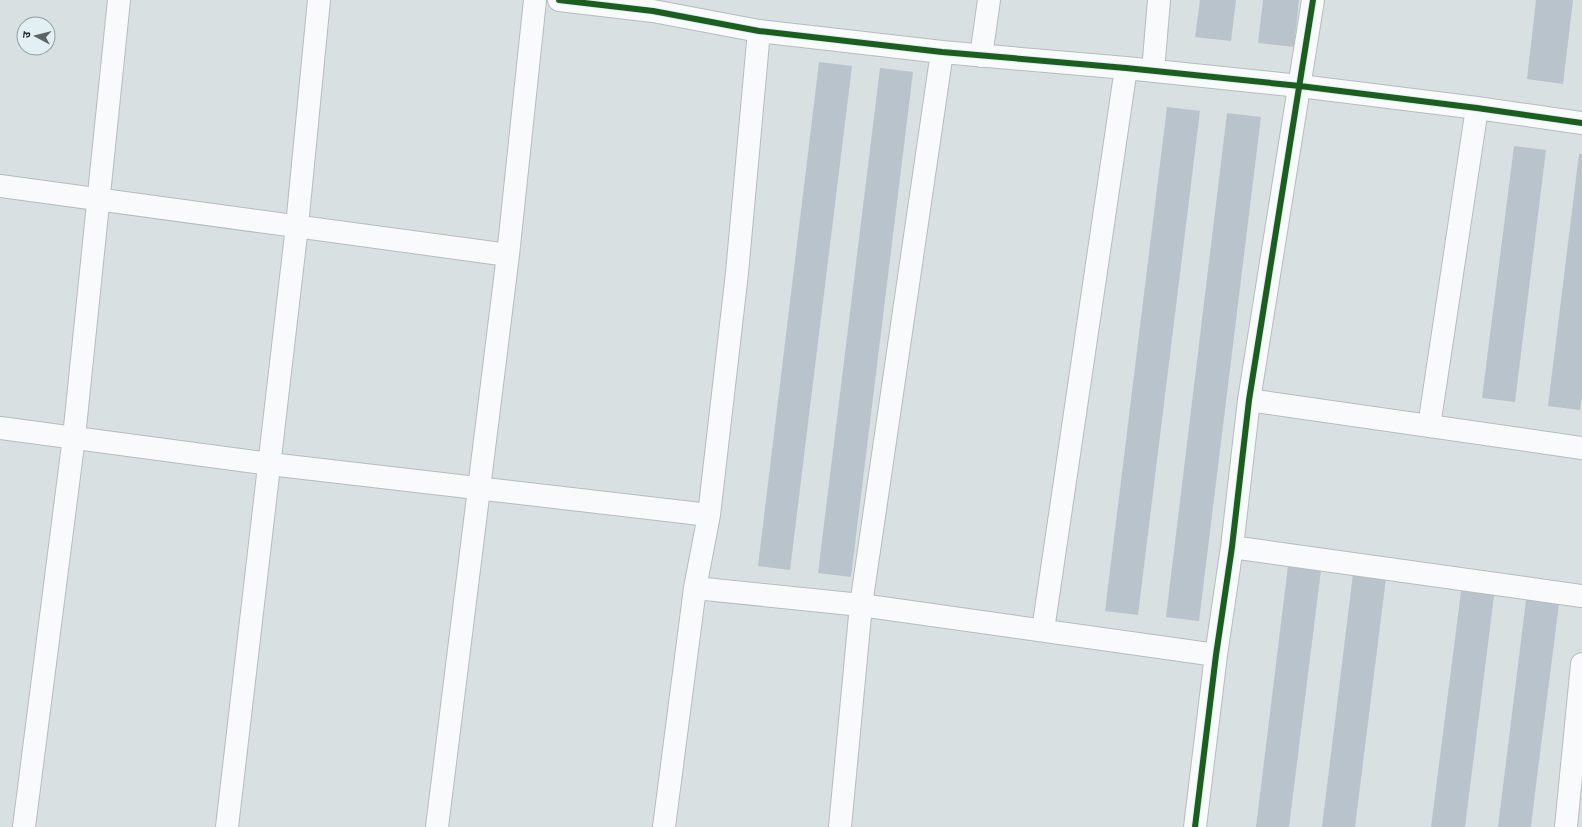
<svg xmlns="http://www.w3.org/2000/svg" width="1582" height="827" font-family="'PT Sans','Noto Sans Devanagari',sans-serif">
<rect width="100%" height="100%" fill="#d9e0e2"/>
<path fill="#b9c3cb" d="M1200,0H1236L1231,41L1195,37Z
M1263,0H1299L1294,47L1258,43Z
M1536,0H1573L1563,84L1527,79Z
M819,62L852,66L790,570L758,566Z
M880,68L913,72L851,577L818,573Z
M1167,107L1200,111L1138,615L1105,611Z
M1227,113L1261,117L1199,621L1166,617Z
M1514,146L1546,150L1515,402L1482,398Z
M1579,154H1582V396L1580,410L1548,406Z
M1288,566L1321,570L1289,827H1256Z
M1353,574L1386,578L1382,610L1355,827H1322Z
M1462,584L1495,588L1465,827H1431Z
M1527,592L1560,596L1536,785L1531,827H1498Z"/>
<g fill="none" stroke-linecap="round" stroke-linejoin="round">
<g stroke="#b6bcbe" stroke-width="24">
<path id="street" d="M559,0L653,11L759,31L942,52L1126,68L1300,86L1477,108L1582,123
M981,56L989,0
M1153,71L1159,0
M0,186L508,255
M1249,400L1582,448
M1429,426L1477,108
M0,428L270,464L709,515
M1232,547L1582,596
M695,588L861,605L1216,655
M1043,630L1126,68
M24,827L74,437L119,0
M227,827L297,226L319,0
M437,827L508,255L535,0
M664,827L695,588L709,515L737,273L759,31
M840,827L861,605L942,52
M1195,827L1216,655L1232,547L1249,400L1313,0
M1566,827L1582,664"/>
</g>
<use href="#street" stroke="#f9fafb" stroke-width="22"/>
<g stroke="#e2f0f4" stroke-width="8">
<path id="cycleway" d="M559,0L653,11L759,31L942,52L1126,68L1300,86L1477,108L1582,123
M1195,827L1216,655L1232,547L1249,400L1313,0"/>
</g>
<use href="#cycleway" stroke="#1b5e20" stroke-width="6"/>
</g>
<g transform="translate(36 36) rotate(277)"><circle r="19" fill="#e2f0f4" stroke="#929da0"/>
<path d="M0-3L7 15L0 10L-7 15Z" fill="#5e6365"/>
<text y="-6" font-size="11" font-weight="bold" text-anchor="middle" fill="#1b2021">उ</text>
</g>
</svg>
